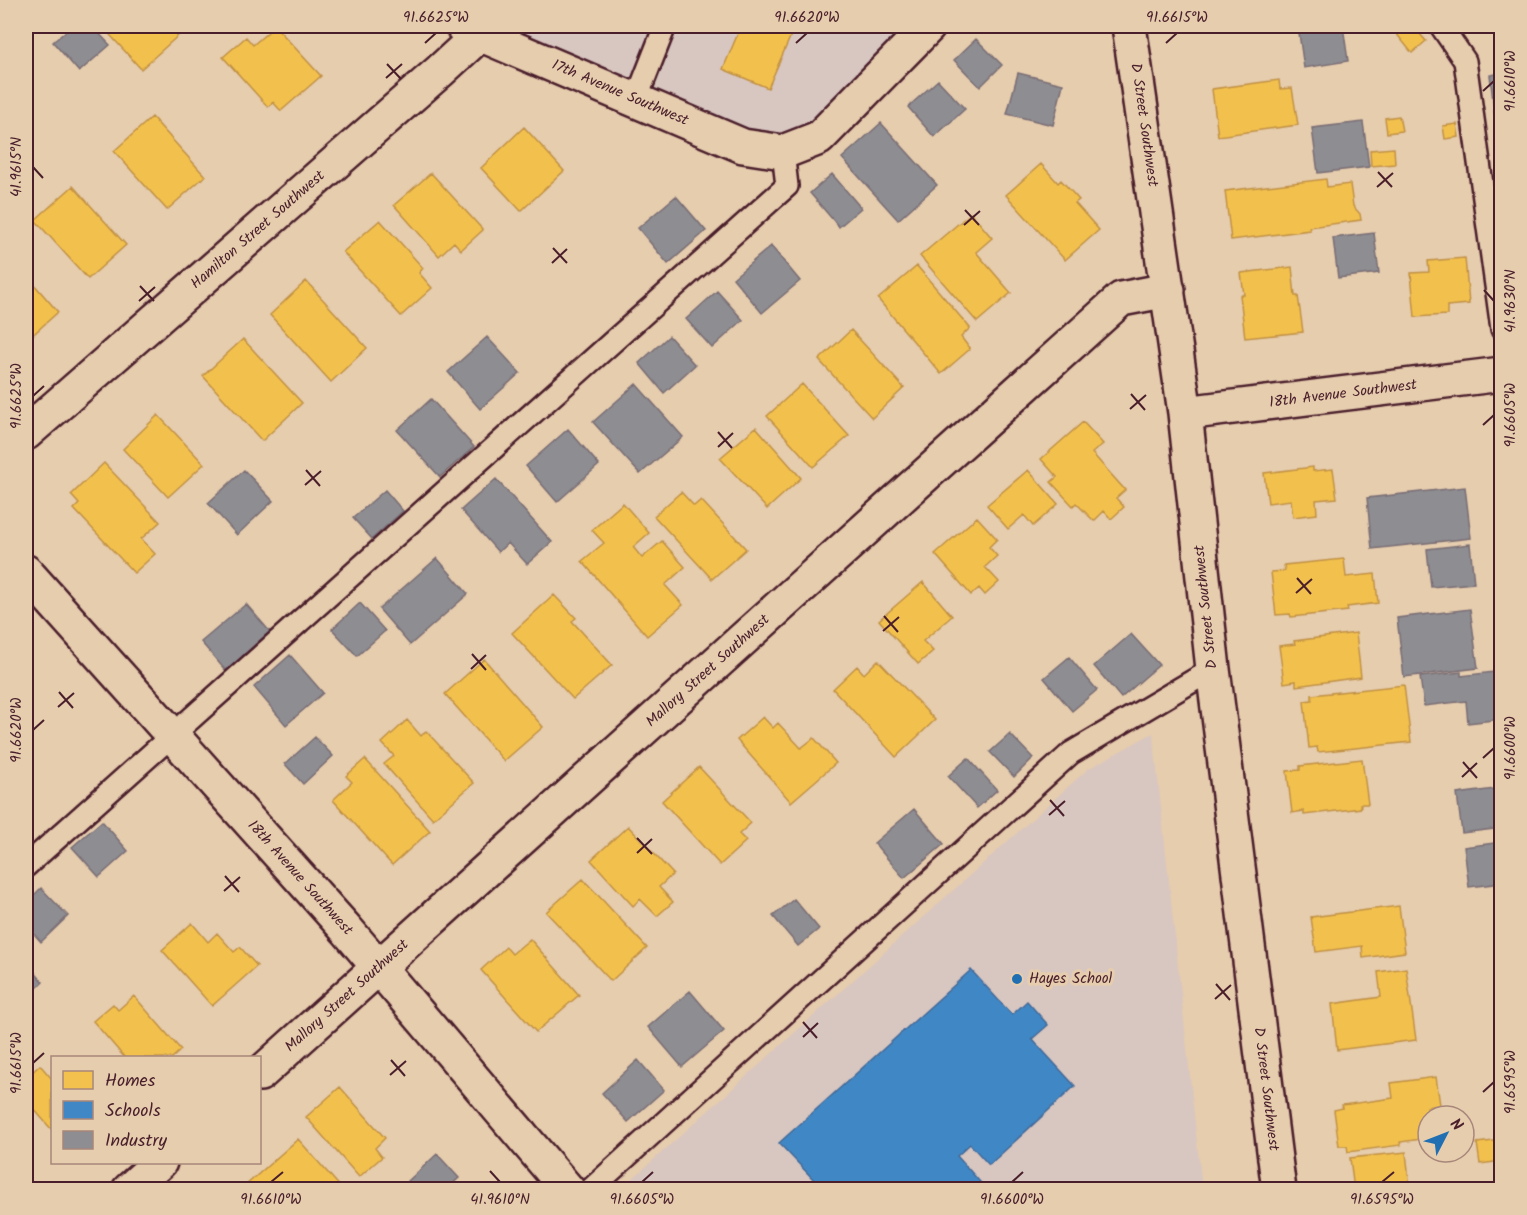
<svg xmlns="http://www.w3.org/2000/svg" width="1527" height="1215" font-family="Kalam,sans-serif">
<rect width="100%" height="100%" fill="#e6cdae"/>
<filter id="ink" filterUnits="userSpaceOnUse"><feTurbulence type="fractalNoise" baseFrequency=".0167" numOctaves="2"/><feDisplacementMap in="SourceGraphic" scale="12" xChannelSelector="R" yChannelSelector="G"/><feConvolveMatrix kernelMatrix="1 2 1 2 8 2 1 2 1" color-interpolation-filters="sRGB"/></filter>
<g filter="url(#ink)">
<path fill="#d8c6c0" d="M500,26H939L783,152Z
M1153,733L1202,1189L620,1190L1088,769Z"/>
<path fill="#f2c14e" stroke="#c09044" stroke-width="1.5" d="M102,26H175L181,33L141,69Z
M275,26L321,76L281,111L273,102L268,107L223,57L246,37L253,45Z
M741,26H795L768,88L723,69Z
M1403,26H1413L1426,41L1412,53L1395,32Z
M1279,80L1280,89L1292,88L1298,125L1218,136L1212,89Z
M1399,116L1402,131L1387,133L1385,118Z
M152,117L205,176L167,210L114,151Z
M1457,124L1459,137L1445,139L1443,126Z
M524,127L564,171L521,211L481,168Z
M1394,148L1395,164L1371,166L1370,150Z
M1041,164L1058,183L1061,180L1079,200L1075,203L1099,230L1065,260L1006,195Z
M431,173L483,230L461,250L454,242L439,256L394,205Z
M1326,179L1327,187L1350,184L1353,206L1360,214L1361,220L1309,227L1310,230L1231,240L1225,191Z
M73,186L126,245L88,279L35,220Z
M971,213L992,238L976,252L1011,293L977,322L920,256Z
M380,220L423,268L419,273L432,288L401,316L343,252Z
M1465,258L1469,304L1447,306V315L1415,317L1411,273L1429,272L1428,261Z
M917,266L970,328L961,337L970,349L941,374L878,299Z
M1292,267L1295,296H1298L1303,332L1245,338L1240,295H1244L1241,273Z
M26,275L58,312L26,341Z
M306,281L367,348L331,382L270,315Z
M851,330L904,388L872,418L819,360Z
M243,339L302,403L262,441L203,376Z
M802,384L849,436L813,467L767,416Z
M158,415L204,464L168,497L123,449Z
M1083,422L1103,444L1092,453L1125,490L1116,498L1124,507L1111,519L1104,511L1094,521L1076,503L1073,506L1051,482L1057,477L1041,459Z
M756,427L801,478L767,509L720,458Z
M104,463L160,522L141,539L155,554L134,573L74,509L79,504L71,495Z
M1313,467V471L1333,469L1337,498L1316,500L1317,514L1293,517L1291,500L1268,503L1264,473Z
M1028,470L1058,504L1033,526L1024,515L1008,529L987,505Z
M681,492L694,506L701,500L746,549L712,579L654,516Z
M623,503L649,533L633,547L642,558L662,541L685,567L665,585L683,605L647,636L582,561L604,543L592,530Z
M977,517L997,539L989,547L997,556L985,567L999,582L985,595L979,588L971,595L935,554Z
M1344,559L1346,577L1375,574L1378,603L1347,607L1348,611L1291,617L1290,614L1276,615L1271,572L1285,571L1284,565Z
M923,582L952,616L923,641L933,651L918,664L879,620Z
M554,595L576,618L572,621L612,665L573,699L512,633Z
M1356,633L1361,677L1296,686V681L1284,683L1279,646L1295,644L1294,641Z
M484,659L543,727L504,761L445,694Z
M878,660L935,720L896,757L833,689L857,666L864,674Z
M1404,685L1411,742L1318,752L1317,747L1309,748L1304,701L1312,700V695Z
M763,717L773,728L778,723L801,748L814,738L836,763L791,802L737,740Z
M407,720L421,736L426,731L474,783L433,819L384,764L394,756L382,743Z
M365,759L430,831L392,865L333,800L352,782L346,776Z
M1362,759L1368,804H1360L1361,808L1304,815V811L1292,813L1287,771L1300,770V766Z
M699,767L751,823L739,834L746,841L720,865L662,801Z
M628,826L673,874L659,887L673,902L657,916L640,899L633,906L591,860Z
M583,879L647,948L611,981L546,912Z
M1399,906L1405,952L1363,958L1362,946L1316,952L1311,917Z
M192,923L208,942L217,933L234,952L240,947L257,966L212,1006L162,950Z
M530,939L579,995L536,1032L481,970L506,947L512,954Z
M1406,968L1416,1040L1337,1050L1332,1004L1381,997L1378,972Z
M134,996L181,1050L172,1058H125L93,1021L113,1004L118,1010Z
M40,1065L52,1079V1130L26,1100V1078Z
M1436,1077L1440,1105L1427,1107L1428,1138L1400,1142L1401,1145L1348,1152L1347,1146H1339L1334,1110L1343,1108L1342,1105L1393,1098L1391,1083Z
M340,1087L385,1138L375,1148L382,1157L359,1177L306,1117Z
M298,1139L343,1190H248L245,1186Z
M1502,1140V1161L1480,1164L1477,1143Z
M1406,1152L1410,1190H1354L1350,1158Z"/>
<path fill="#3f88c5" stroke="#426897" stroke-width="1.5" d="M971,970L1012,1015L1027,1001L1048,1025L1032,1039L1075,1086L989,1165L970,1144L957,1156L987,1190H804L814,1180L779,1143Z"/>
<path fill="#8d8d92" stroke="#796c73" stroke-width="1.5" d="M72,26H92L110,45L79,72L53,42Z
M1298,26H1343L1348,61L1304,68Z
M976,39L1002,65L980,87L954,60Z
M1018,73L1063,84L1053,125L1007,114Z
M1502,73V117L1495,118L1490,75Z
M938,80L965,109L934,137L908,107Z
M1363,122L1369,167L1318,173L1312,128Z
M881,123L937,185L898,220L842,158Z
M832,174L861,208L839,227L810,193Z
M676,196L706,231L668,264L638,228Z
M1374,233L1379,273L1338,278L1333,238Z
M771,246L800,281L762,313L733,278Z
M717,291L743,320L712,348L686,319Z
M669,336L695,365L664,393L639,363Z
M487,337L520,373L480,409L448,372Z
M636,384L683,437L640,474L593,422Z
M431,399L474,447L440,477L397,430Z
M568,429L599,465L557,502L526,466Z
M244,470L273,501L237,535L208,503Z
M496,479L552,542L527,564L508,543L498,552L461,510Z
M1465,487L1471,538L1372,549L1367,498Z
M385,490L403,511L372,539L353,518Z
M1470,544L1474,583L1431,587L1427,549Z
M437,558L468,594L410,645L379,609Z
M360,603L385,631L357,656L332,629Z
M246,604L271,633L226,671L201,642Z
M1470,609L1478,668L1404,677L1397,618Z
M1131,634L1159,665L1121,698L1094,666Z
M290,655L323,693L286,725L254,687Z
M1069,657L1097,690L1072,711L1044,678Z
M1502,671V719L1468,723L1466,701L1424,706L1420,677L1461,672V676Z
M1010,734L1033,758L1014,777L990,752Z
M315,737L333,756L303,784L285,764Z
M968,758L997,790L977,808L948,776Z
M1502,788V828L1462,833L1457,794Z
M914,809L944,844L904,878L874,843Z
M102,821L128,851L99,877L72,847Z
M1502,842V883L1469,887L1464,847Z
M41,888L68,916L41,942L26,925V903Z
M794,899L819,929L798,946L773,916Z
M26,962L43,982L26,999Z
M690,991L724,1031L682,1067L648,1027Z
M638,1060L664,1090L628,1122L602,1093Z
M437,1154L459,1178L446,1190H416L408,1181Z"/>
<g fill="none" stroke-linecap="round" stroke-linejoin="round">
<g stroke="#4a1f2b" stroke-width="26">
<path id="lane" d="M1441,26L1465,61L1502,329
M636,100L665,26
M26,866L787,186L783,152
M590,1190L1071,753L1213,669"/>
</g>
<g stroke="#4a1f2b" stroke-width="38">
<path id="street" d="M1129,26L1185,413L1213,669L1279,1190
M463,27L743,146L783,152L819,138L929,26
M1185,413L1502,374
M26,433L440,71L489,26
M26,572L347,930L568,1190
M260,1074L1121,299L1168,290
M129,1190L160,1162"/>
</g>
<use href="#lane" stroke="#e6cdae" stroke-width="21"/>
<use href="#street" stroke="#e6cdae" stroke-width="33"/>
</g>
</g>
<path fill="none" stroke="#4a1f2b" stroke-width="2" d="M425,43L436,33M796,43L807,33M1166,43L1177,33M387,64L401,79M386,78L402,64M1483,91L1494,81M33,167L43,178M1378,172L1392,187M1377,187L1393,173M965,210L979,225M964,225L980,211M553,248L567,263M552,263L567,249M140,286L154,301M1484,290L1494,301M139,301L155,287M1131,394L1145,410M33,396L44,386M1130,409L1146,395M1483,425L1494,415M718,432L732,448M718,447L733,433M306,470L320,486M305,485L321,471M1297,578L1311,594M1296,593L1312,579M884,616L898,632M883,631L899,617M472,654L486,670M471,669L486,655M59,692L73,708M58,707L74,693M33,730L44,720M1483,758L1494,748M1463,762L1477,778M1462,777L1477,763M1050,800L1064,816M1049,815L1065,801M637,838L652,854M637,853L652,839M225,876L239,892M224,891L240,877M1216,984L1230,1000M1215,999L1231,985M803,1022L817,1038M803,1037L818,1023M391,1060L405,1076M33,1063L44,1053M390,1075L406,1061M1483,1092L1494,1082M490,1171L500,1182M271,1182L283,1172M642,1182L653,1172M1012,1182L1023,1172M1382,1182L1394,1172"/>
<circle fill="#1f6fb2" stroke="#e6cdae" stroke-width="2" cx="1017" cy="979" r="6"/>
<g text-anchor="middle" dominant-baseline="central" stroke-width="6" stroke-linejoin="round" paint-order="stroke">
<g font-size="15" fill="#4a1f2b" stroke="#e6cdae">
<text transform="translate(620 93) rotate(23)">17th Avenue Southwest</text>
<text transform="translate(1144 125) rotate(82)">D Street Southwest</text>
<text transform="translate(258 230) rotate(-41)">Hamilton Street Southwest</text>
<text transform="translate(1343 394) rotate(-7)">18th Avenue Southwest</text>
<text transform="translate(1206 607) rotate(-96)">D Street Southwest</text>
<text transform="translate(708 671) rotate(-42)">Mallory Street Southwest</text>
<text transform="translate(300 878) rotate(48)">18th Avenue Southwest</text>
<text transform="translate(347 996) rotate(-42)">Mallory Street Southwest</text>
<text transform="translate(1266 1089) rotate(83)">D Street Southwest</text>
</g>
<g font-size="15" fill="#4a1f2b" stroke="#e6cdae" text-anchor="start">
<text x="1029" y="979">Hayes School</text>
</g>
</g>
<rect width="1527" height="1215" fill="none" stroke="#e6cdae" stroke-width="66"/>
<rect x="51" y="1056" width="210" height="108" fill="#e6cdae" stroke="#a8877a" stroke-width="1.5"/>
<rect x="63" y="1071" width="30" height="18" fill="#f2c14e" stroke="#a8877a" stroke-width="1.5"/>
<text x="105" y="1086" font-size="18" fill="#4a1f2b">Homes</text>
<rect x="63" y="1101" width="30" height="18" fill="#3f88c5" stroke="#a8877a" stroke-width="1.5"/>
<text x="105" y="1116" font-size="18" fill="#4a1f2b">Schools</text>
<rect x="63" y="1131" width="30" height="18" fill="#8d8d92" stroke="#a8877a" stroke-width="1.5"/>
<text x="105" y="1146" font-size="18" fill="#4a1f2b">Industry</text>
<g transform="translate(1446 1134) rotate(48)"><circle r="28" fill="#e6cdae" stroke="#a8877a" stroke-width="1.5"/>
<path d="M0-4.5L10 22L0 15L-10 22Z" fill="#1f6fb2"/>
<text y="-9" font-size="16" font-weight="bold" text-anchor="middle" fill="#4a1f2b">N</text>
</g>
<rect x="33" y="33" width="1461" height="1149" fill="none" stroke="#4a1f2b" stroke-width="2"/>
<g font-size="15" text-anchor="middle" fill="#4a1f2b">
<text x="436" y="22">91.6625°W</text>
<text x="807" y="22">91.6620°W</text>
<text x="1177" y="22">91.6615°W</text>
<text transform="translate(1510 81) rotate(-90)" y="5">91.6610°W</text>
<text transform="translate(16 167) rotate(-90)" y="5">41.9615°N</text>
<text transform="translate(1510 301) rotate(-90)" y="5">41.9630°N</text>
<text transform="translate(16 396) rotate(-90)" y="5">91.6625°W</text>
<text transform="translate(1510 415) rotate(-90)" y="5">91.6605°W</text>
<text transform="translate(16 730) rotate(-90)" y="5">91.6620°W</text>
<text transform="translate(1510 748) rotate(-90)" y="5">91.6600°W</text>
<text transform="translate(16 1063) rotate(-90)" y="5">91.6615°W</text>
<text transform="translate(1510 1082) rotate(-90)" y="5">91.6595°W</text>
<text x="271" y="1204">91.6610°W</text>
<text x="500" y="1204">41.9610°N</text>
<text x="642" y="1204">91.6605°W</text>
<text x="1012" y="1204">91.6600°W</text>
<text x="1382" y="1204">91.6595°W</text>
</g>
</svg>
